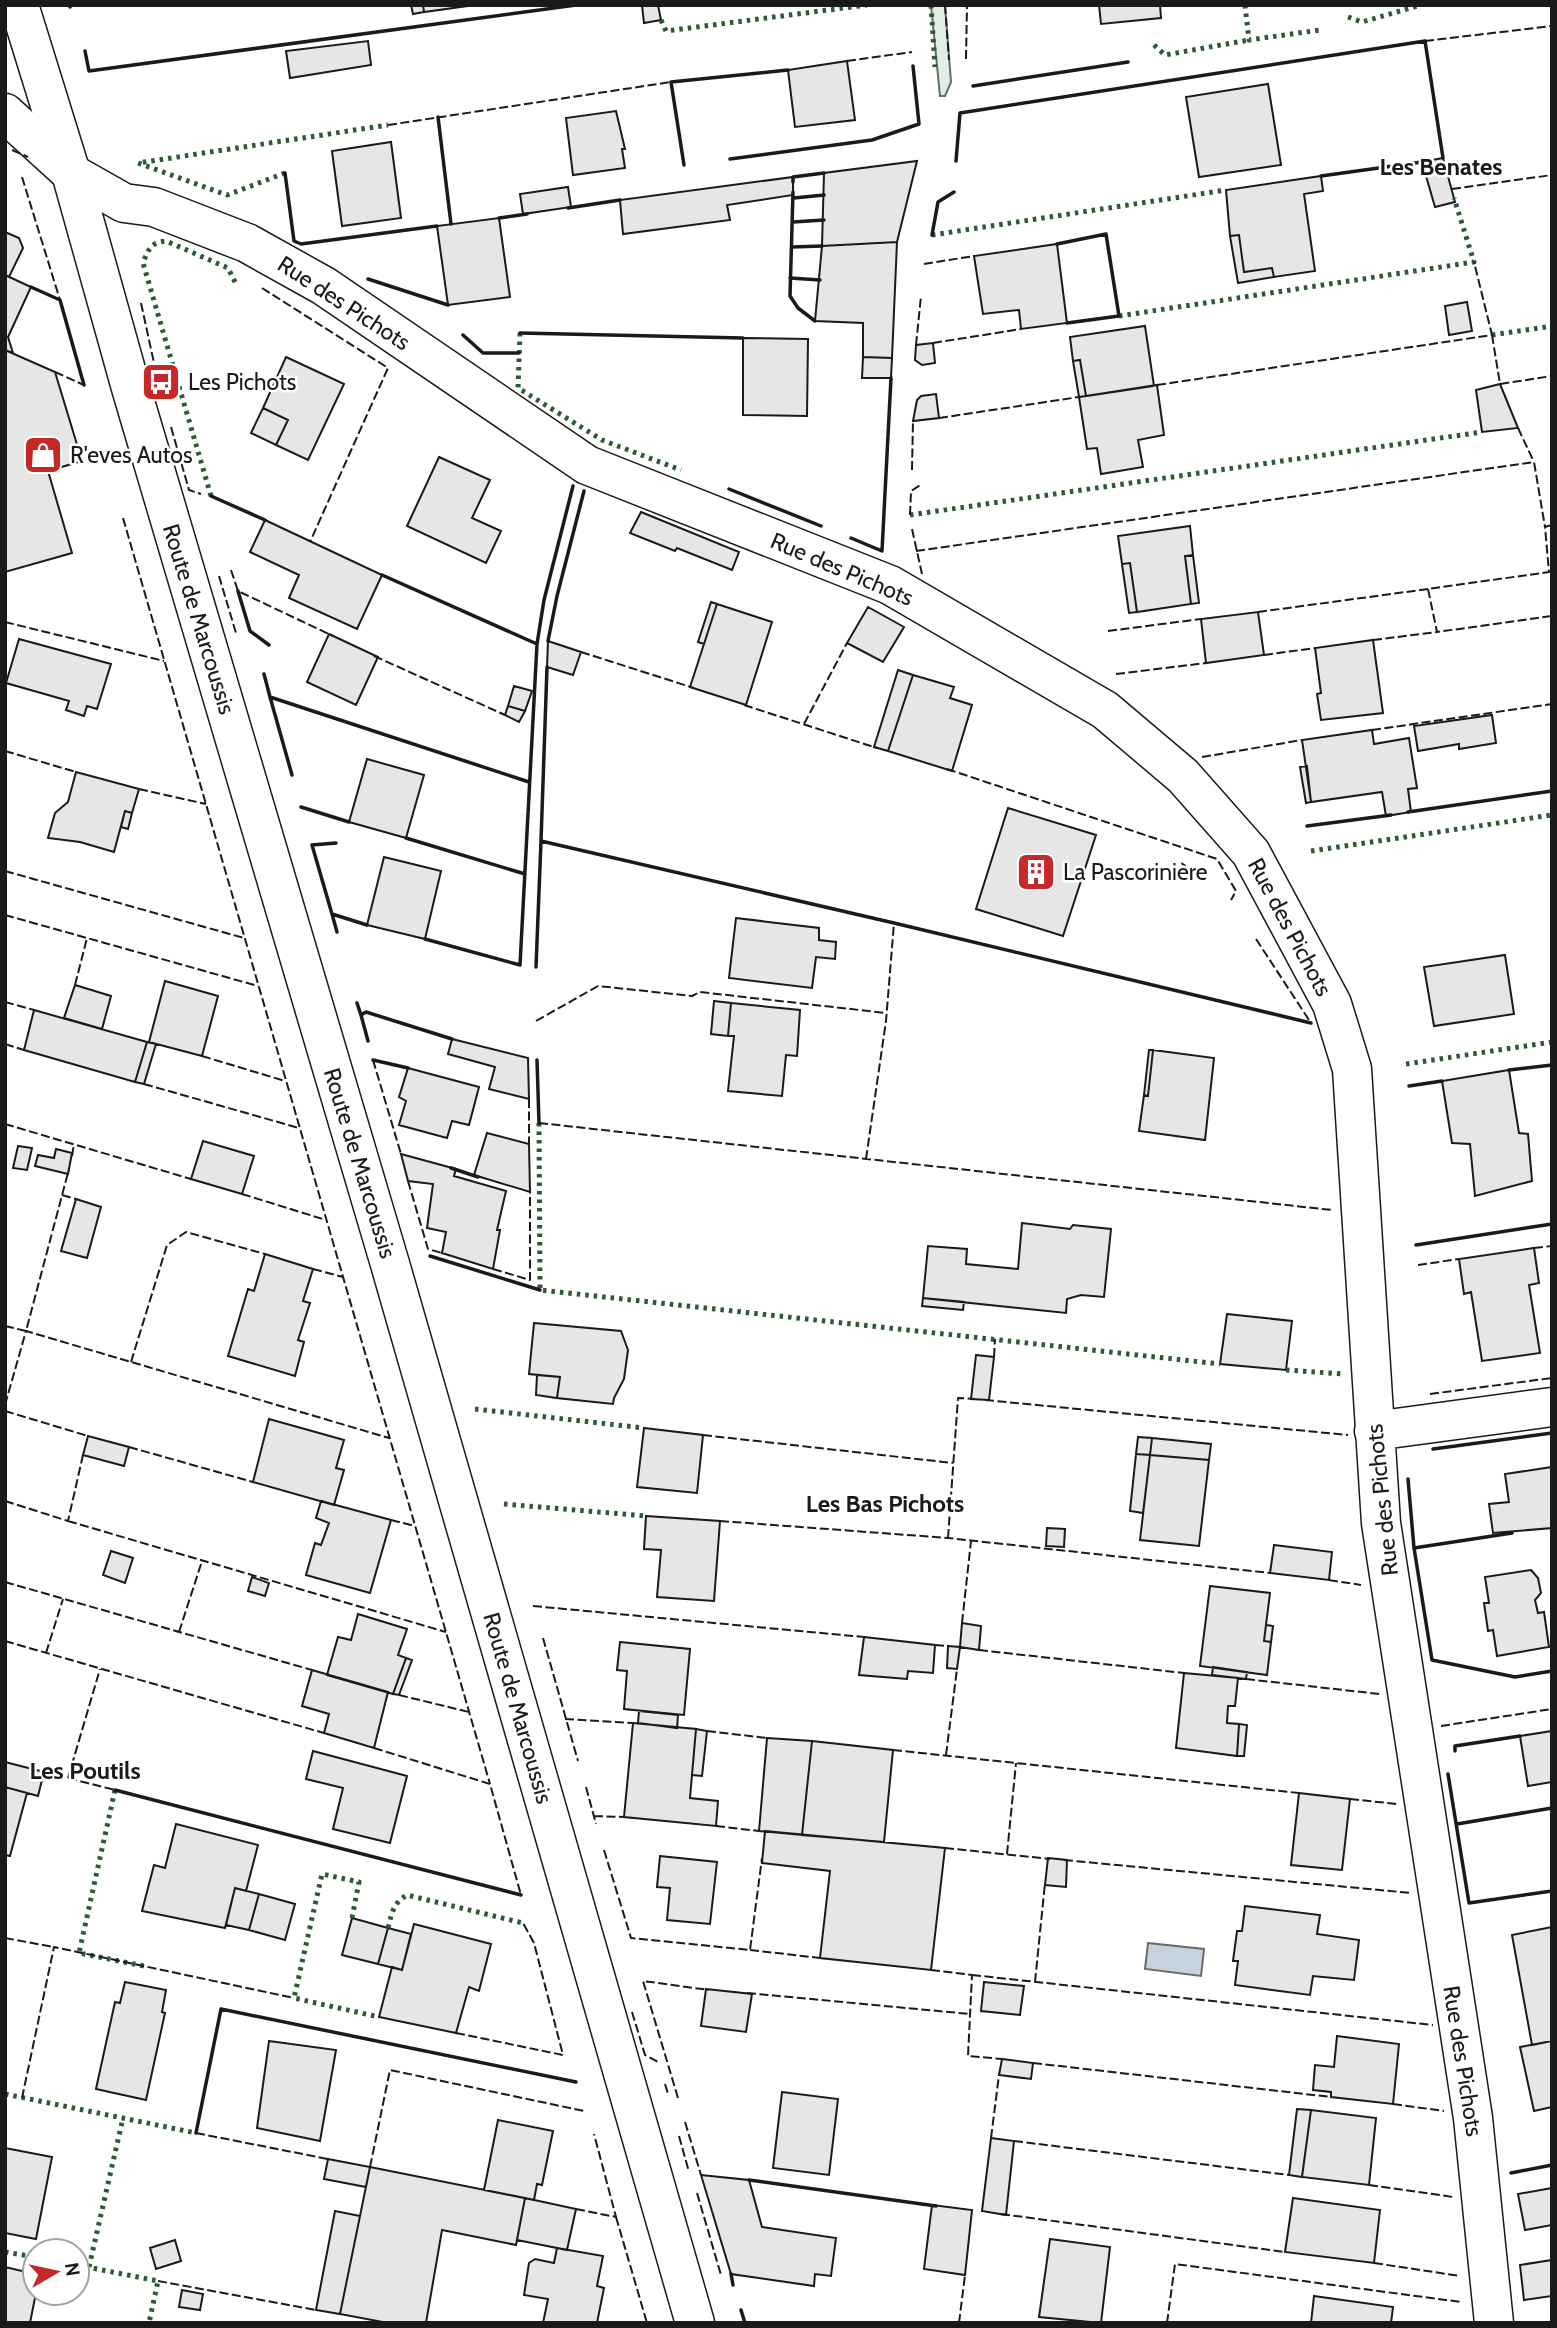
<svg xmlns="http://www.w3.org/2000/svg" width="1557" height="2328" font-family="Cabin,sans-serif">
<rect width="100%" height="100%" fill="#fff"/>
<path fill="#e0efe3" stroke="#6a6a6a" stroke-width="2" d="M931,5H945L951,82L945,96H940Z"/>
<path fill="#c6d2dc" stroke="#6a6a6a" stroke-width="2" d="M1148,1943L1204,1949L1201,1976L1145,1969Z"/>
<path fill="#e6e6e6" stroke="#1a1a1a" stroke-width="2" d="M411,5H423L424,12L413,14Z
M423,5H475L424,12Z
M642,5H658L661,20L644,23Z
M1099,5H1160L1161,18L1101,24Z
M368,41L371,65L290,78L286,51Z
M847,61L855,120L795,127L788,70Z
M1268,84L1281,165L1199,177L1186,97Z
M616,111L625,149H622L625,168L573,175L566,118Z
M391,142L401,218L342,226L332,151Z
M1443,158L1455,202L1435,207L1422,162Z
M917,161L897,242L822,246L824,173Z
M1321,176L1323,191L1304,194L1315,271L1274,277L1272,268L1244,272L1239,235L1230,236L1226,190Z
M793,177V195L727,205L730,220L623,234L620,200Z
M568,187L571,207L523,214L520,194Z
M499,218L510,297L448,305L437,226Z
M5,232L19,238L23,248L9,277L5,275Z
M1239,235L1244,272L1272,268L1274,277L1238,283L1230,236Z
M897,242L892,358L863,357V323L815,321L822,246Z
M1057,244L1067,323L1021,329L1019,310L983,314L974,256Z
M5,275L31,287L8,337L13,353L5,350Z
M1467,302L1472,331L1449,335L1445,306Z
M1145,326L1154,386L1086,396L1080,360L1073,361L1070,337Z
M743,338L808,339L807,416L743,415Z
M933,343L935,363L922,365L915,360L916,345Z
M5,350L55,372L82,461L48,471L72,553L5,572Z
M286,357L344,384L308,460L276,445L288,420L263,408Z
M863,357L892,358L891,378H862Z
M1080,360L1086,396L1079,397L1073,361Z
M1500,384L1518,428L1482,432L1476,390Z
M1157,385L1164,435L1138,440L1143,467L1101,474L1097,448L1087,449L1079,397Z
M936,394L939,418L913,421L917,400L921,396Z
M263,408L288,420L276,445L251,433Z
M439,457L490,480L472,518L501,531L486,563L407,526Z
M641,512L739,552L732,570L677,548L675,551L630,533Z
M265,520L382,575L357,629L289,598L299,575L250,552Z
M1190,526L1193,555L1185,556L1191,604L1137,612L1130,563L1122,564L1118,536Z
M1193,555L1199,603L1191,604L1185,556Z
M1130,563L1137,612L1129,613L1122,564Z
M711,602L717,604L704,644L698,642Z
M717,604L772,622L746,705L690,687Z
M868,607L904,627L883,662L847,643Z
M1258,612L1264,655L1206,663L1201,619Z
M329,634L378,657L356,705L307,682Z
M19,639L111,664L97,709L87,706L84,716L66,710L69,701L6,683Z
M1373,640L1383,713L1321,720L1317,694L1321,693L1315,648Z
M548,641L581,652L573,675L547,667Z
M898,670L913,675L888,751L874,747Z
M913,675L954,687L950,698L972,705L952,771L888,751Z
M514,686L532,691L525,711L508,706Z
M508,706L525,711L519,722L505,715Z
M1492,715L1496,743L1459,749V744L1418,751L1414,726Z
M1372,730L1374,744L1409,738L1417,788L1408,789L1411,812L1386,816L1382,792L1311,802L1302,740Z
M367,759L424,775L406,838L349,822Z
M1307,766L1311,802L1306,803L1300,767Z
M76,772L139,789L132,813L125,811L114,852L80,842L48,838L55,813L68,802Z
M1008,808L1096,835L1063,936L976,909Z
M125,811L132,813L128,829L121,827Z
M384,857L441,871L425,939L367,925Z
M736,918L819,928V940L836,942L835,959L816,957L812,988L729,978Z
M1505,955L1514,1014L1434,1026L1424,967Z
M165,981L218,996L202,1056L149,1042Z
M75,985L111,996L102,1029L64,1018Z
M714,1001L731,1003L728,1036L711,1034Z
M731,1003L800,1010L797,1056L786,1055L782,1096L728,1091L734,1036H728Z
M34,1010L147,1042L135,1082L24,1050Z
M452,1039L528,1058L529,1099L489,1089L495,1067L448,1054Z
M147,1042L156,1044L144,1084L135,1082Z
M1149,1050H1153L1148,1096L1144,1095Z
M1153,1050L1214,1058L1205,1140L1139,1131L1144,1095L1148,1096Z
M408,1068L479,1087L469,1125L452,1121L447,1138L399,1125L406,1101L399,1097Z
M1509,1070L1519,1133L1528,1134L1532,1181L1475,1196L1470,1144L1452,1143L1442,1081Z
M487,1133L529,1144L530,1192L474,1175Z
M203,1141L254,1156L242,1194L191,1179Z
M18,1146L32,1148L27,1170L13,1168Z
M56,1149L72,1153L68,1174L35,1166L38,1155L54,1158Z
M401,1154L456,1169L454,1176L506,1191L497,1230H500L493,1269L442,1253L446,1232L427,1228L433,1184L408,1181Z
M76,1199L101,1207L87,1258L61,1251Z
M1022,1223L1070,1229L1073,1225L1111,1229L1104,1297L1081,1295L1067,1299L1066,1313L923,1298L928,1246L967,1249L966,1264L1018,1269Z
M1534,1248L1539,1283L1529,1285L1540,1353L1482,1361L1471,1292L1464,1294L1459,1259Z
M265,1254L313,1269L303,1301L310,1303L298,1340L304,1342L295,1376L228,1356L248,1289L254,1291Z
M923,1298L964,1302L963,1310L922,1306Z
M1227,1314L1292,1321L1286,1370L1220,1364Z
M534,1323L621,1331L628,1350L624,1379L614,1398L613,1404L557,1398L560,1377L529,1374Z
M976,1355L994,1357L989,1400L971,1399Z
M537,1375L560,1377L557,1398L536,1395Z
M269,1419L344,1440L336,1468L344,1470L334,1505L253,1482Z
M644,1428L703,1435L697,1493L637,1487Z
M88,1436L129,1447L124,1466L83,1455Z
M1138,1437L1152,1438L1150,1455L1136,1454Z
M1152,1438L1211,1444L1209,1460L1150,1455Z
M1136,1454L1150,1455L1143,1513L1130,1511Z
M1150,1455L1209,1460L1199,1546L1140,1540Z
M1552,1467V1528L1493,1533L1489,1504L1509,1502L1505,1474Z
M321,1501L391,1520L370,1593L306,1575L315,1543L321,1545L329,1523L316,1518Z
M646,1516L720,1521L714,1601L657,1597L661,1550L644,1549Z
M1047,1528L1065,1529L1064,1547L1046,1546Z
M1274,1545L1332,1552L1329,1580L1270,1573Z
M111,1551L133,1558L125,1583L103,1575Z
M1531,1570L1538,1578L1541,1593L1535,1600L1538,1613L1544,1612L1549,1647L1497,1656L1493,1630L1488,1631L1484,1603H1489L1485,1577Z
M252,1577L269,1583L265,1596L248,1591Z
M1210,1586L1270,1593L1264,1641L1271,1642L1267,1675L1200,1666Z
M358,1614L407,1629L398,1655L406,1658L393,1694L327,1675L338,1637L351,1640Z
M962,1623L981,1626L979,1650L960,1647Z
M1266,1625L1273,1626L1271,1642L1264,1641Z
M864,1637L935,1645L933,1673L908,1671L907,1679L859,1675Z
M620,1642L690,1649L684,1715L624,1709L627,1671L617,1670Z
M948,1646L960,1647L957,1669L947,1668Z
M406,1658L412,1660L399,1695L393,1694Z
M1213,1667L1247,1672L1246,1679L1212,1675Z
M312,1670L388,1692L374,1748L324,1733L329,1714L302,1706Z
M1184,1673L1238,1678L1235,1706H1228L1227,1723L1239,1724L1237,1756L1176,1748Z
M639,1711L678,1715L677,1728L638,1723Z
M633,1723L696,1729L690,1798L718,1801L716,1826L624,1817Z
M1239,1724L1247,1725L1244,1756H1237Z
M696,1729L707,1731L702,1776L692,1775Z
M1552,1731V1782L1528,1786L1520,1736Z
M767,1738L812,1741L802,1835L759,1831Z
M812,1741L893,1750L884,1842L802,1835Z
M313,1751L407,1776L390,1843L333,1829L343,1788L306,1779Z
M5,1762L44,1772L38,1796L5,1787Z
M5,1787L27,1793L10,1856L5,1855Z
M1299,1793L1350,1799L1342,1870L1291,1865Z
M176,1824L258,1845L246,1891L235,1888L225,1928L142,1911L154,1865L165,1868Z
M765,1831L945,1848L931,1970L820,1958L830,1871L762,1863Z
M660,1856L717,1862L710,1924L667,1920L670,1888L657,1887Z
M1048,1858L1067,1860L1066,1887L1045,1885Z
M235,1888L259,1894L249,1930L226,1925Z
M259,1894L295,1904L285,1940L249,1930Z
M1245,1906L1320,1915L1317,1934L1359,1940L1354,1980L1313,1976L1310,1995L1235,1985L1238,1961H1233L1237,1931H1242Z
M352,1918L388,1928L378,1964L342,1955Z
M414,1924L491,1944L479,1991L469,1987L456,2033L379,2017L392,1967L402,1970Z
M1552,1927V2041L1532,2045L1512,1935Z
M388,1928L411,1934L402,1970L378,1964Z
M125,1982L166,1990L162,2012L165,2013L146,2100L96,2089L115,2002L120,2003Z
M984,1982L1024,1986L1020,2015L981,2011Z
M706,1989L752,1994L746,2032L701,2026Z
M1337,2036L1399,2044L1393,2104L1331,2097V2092L1313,2090L1315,2065L1334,2067Z
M269,2041L336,2050L320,2141L257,2128Z
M1552,2041V2107L1534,2111L1520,2047Z
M1002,2059L1033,2063L1031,2079L999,2075Z
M782,2092L838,2099L829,2175L773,2168Z
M1297,2109L1311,2110L1302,2177L1289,2175Z
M1311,2110L1376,2118L1369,2185L1302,2177Z
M498,2120L553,2131L542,2185L537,2184L534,2200L484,2190Z
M991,2138L1014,2141L1006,2215L982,2211Z
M5,2148L52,2157L36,2239L5,2233Z
M328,2159L370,2167L366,2187L324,2179Z
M370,2167L525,2198L516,2245L442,2230L426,2323H388L340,2314Z
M701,2175L749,2180L762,2227L836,2238L831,2276L815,2274L814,2286L731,2274Z
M1552,2188V2225L1525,2230L1518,2194Z
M525,2198L576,2209L567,2250L517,2240Z
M1293,2198L1380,2210L1374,2263L1285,2252Z
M932,2205L972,2210L965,2275L924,2269Z
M335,2211L360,2216L340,2314L316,2310Z
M1050,2239L1110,2247L1101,2323L1039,2317Z
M175,2240L181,2261L156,2269L150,2248Z
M557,2248L603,2256L597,2286L604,2288L597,2323H543L548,2299L524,2295L529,2263L535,2259L554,2263Z
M1552,2260V2296L1524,2300L1520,2265Z
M5,2267L35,2274L36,2293L30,2323H5Z
M182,2290L203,2294L200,2310L179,2307Z
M1314,2296L1393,2307L1391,2323H1311Z"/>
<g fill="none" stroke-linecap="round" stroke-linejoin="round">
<g stroke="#1a1a1a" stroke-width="41">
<path id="minor" d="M5,113L71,173L124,203L154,207L247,243L324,286L587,465L890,585L1105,710L1183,776L1251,853L1332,1004L1352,1069L1381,1523L1473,2118L1494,2323
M1374,1431L1552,1407"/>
</g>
<g stroke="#1a1a1a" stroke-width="41">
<path id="major" d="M19,5L71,173L131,388L390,1264L695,2323"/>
</g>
<use href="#minor" stroke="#fff" stroke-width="38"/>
<use href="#major" stroke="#fff" stroke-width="38"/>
<path stroke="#2b5a34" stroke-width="5" stroke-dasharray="3.5 5" stroke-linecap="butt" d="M931,5L935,67
M1245,5L1249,40L1320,30
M1348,17L1362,22L1421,5
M661,20L666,31L867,5
M1154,45L1165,55L1249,40
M285,173L227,195L138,163L388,125
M932,235L1226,190
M1119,316L1474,262L1454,198
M520,333L518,388L602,440L681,470
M1492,335L1552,326
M211,496L143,263C148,250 151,242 166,241L228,268L236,284
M910,515L1482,432
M1311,851L1552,815
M1406,1064L1552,1042
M539,1123L540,1290L1220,1364
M1286,1370L1343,1374
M475,1409L644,1428
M504,1504L646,1516
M115,1790L79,1953L144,1966
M352,1918L359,1882L322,1874L294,1998L379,2017
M388,1928C392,1913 393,1903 407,1895L523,1923
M5,2094L196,2133
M5,2252L35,2257
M77,2265L158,2281L149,2323
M89,2267L123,2118"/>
<path stroke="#1a1a1a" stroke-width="2" stroke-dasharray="9 3.5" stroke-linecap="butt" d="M945,5L949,60
M1425,41L1552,26
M966,59L967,5
M847,61L912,52
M388,125L671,82
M12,150L28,157
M22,177L60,300
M1452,189L1552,175
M924,264L974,256
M262,288L388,368L310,542
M141,303L154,363
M1492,335L1500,384L1552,376
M933,343L1021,329
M916,345L921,296
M55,372L84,385
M1157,385L1492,335L1474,262
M939,418L1079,397
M171,427L189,490L201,494
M1518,428L1534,462
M912,470L913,421
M910,515L911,491L922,484
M123,518L490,1784
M1552,525L1545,527L1549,572L1428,589L1437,632L1552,616
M912,529L922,574
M916,551L1534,462L1545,527
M231,570L238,591L333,636
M219,576L236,633
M1258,612L1428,589
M5,622L164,661
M1108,631L1201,619
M1373,640L1437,632
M581,652L694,688
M1264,655L1315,648
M374,656L505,715
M1116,674L1206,663
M744,705L877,748
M804,724L847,643
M1372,730L1552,704
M5,751L76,772
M1202,757L1302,740
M947,769L1217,859L1236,891L1231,900
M139,789L206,804
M5,871L244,938
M5,915L258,986
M1256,939L1311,1023
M75,985L87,938
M5,1002L34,1010
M536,1021L598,986L692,996L700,992L886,1013
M5,1044L24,1050
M202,1056L285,1081
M373,1060L401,1154
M144,1084L299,1128
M529,1099V1144
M539,1123L1332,1210
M5,1124L191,1179
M72,1156L74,1144
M866,1159L886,1021L894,923
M408,1181L428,1249L442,1253
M242,1194L326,1220
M62,1195L76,1199
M1534,1248L1552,1246
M1418,1265L1459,1259
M313,1269L343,1277
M493,1269L530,1280V1192
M5,1326L26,1331L69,1169
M994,1357L995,1339
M131,1362L167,1245L186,1232L265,1254
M1430,1394L1552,1378
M985,1400L1348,1435
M5,1405L26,1331L389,1438
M5,1411L88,1436
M703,1435L953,1463
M129,1447L253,1482
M5,1501L68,1521L83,1455
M391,1520L415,1526
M68,1521L446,1632
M720,1521L948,1538L1270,1573
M948,1538L958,1398L975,1399
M1329,1580L1361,1585
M5,1582L312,1670
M533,1606L864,1637
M962,1623L971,1541
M179,1632L202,1561
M543,1638L578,1761
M5,1641L324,1733
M935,1645L948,1646
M979,1650L1184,1673
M46,1653L63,1599
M1246,1679L1379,1694
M399,1695L469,1712
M565,1719L633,1723
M1441,1726L1552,1709
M707,1731L767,1738
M374,1748L490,1784L521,1895
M893,1750L1299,1793
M946,1755L957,1669
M44,1772L115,1790
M68,1778L100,1669
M586,1787L596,1824
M1350,1799L1397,1804
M594,1816L624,1817
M716,1826L759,1831
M945,1848L1050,1859
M604,1850L631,1938L750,1950L762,1858
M1007,1854L1016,1763
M1064,1860L1411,1893
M5,1938L54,1947
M750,1950L820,1958
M931,1970L972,1975L968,2056L1002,2059
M972,1975L1433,2025
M1035,1982L1045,1883
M747,1993L970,2014
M632,2012L645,2055L660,2063
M456,2033L563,2055L534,1943L523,1923
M1033,2063L1331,2097
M665,2084L668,2094
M22,2098L54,1947L294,1998
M678,2098L643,1981L709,1990
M1393,2104L1444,2111
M685,2122L701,2175
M196,2133L328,2159
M679,2136L689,2172
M991,2138L999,2075
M1014,2141L1289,2175
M370,2167L390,2070L584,2111
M1369,2185L1453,2197
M697,2193L721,2275
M576,2209L616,2217L594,2134
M1001,2214L1285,2252
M616,2217L647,2323
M1374,2263L1460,2276
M158,2281L316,2310
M959,2323L965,2275
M1167,2323L1175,2264L1461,2302"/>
<path stroke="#1a1a1a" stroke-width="3.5" d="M69,5L70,7
M85,51L89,71L576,5
M973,86L1128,62
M438,117L451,224
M730,159L872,140L919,124L913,66
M956,161L960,113L1425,41L1443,158
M684,165L671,82L788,70
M285,173L294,241L301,244L437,226
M1321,176L1422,162
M793,182V177L824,173
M793,192L790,296L798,308L815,321
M794,198L824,195
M568,208L620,200
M499,218L527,214
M793,222L824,220
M932,235L938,202L954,192
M1057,244L1106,234L1119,316L1067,323
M792,247L822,246
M790,278L820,280
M368,279L448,305
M31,287L60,300L84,385
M520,333L743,338
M463,335L483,353H519
M729,489L821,526
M211,496L265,520
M851,538L882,551L891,378
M382,575L537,644
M238,591L250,631L269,645
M548,641L557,596L584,491
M547,667L541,841L894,923L1311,1023
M264,674L270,697
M292,775L270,697L529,782
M301,807L349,822
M1408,812L1552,791
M1307,826L1391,815
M406,838L525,874
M332,914L312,845L336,843
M337,932L332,914L367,925
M425,939L520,965L537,644L544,600L573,486
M536,967L541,841
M357,1003L361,1015
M368,1041L361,1015L366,1012L452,1039
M373,1060L408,1068
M537,1060L539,1123
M1509,1070L1552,1065
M1409,1086L1442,1081
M451,1168L478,1177
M1416,1245L1552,1224
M430,1256L540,1290
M1433,1449L1552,1433
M1408,1479L1414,1548L1512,1533
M1414,1548L1432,1660L1515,1677L1552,1671
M1455,1751V1746L1520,1736
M1448,1774L1469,1903L1552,1891
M115,1790L521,1895
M1457,1824L1552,1808
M196,2133L221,2009L576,2082
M1511,2173L1552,2165
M749,2180L936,2206
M731,2274L733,2285
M741,2310L745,2323"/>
</g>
<defs>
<g id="bus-square" transform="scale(2.0125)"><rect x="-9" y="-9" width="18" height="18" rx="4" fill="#c62828" stroke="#fff"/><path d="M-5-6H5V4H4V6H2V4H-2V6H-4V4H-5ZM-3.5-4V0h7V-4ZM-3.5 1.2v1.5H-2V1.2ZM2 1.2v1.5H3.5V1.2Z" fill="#fff"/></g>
<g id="shop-square" transform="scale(2.0125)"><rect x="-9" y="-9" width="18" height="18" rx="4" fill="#c62828" stroke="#fff"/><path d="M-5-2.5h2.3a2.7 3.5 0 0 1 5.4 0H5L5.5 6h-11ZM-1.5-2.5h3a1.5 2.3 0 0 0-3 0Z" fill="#fff"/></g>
<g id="building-square" transform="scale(2.0125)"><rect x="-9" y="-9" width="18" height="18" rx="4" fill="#c62828" stroke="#fff"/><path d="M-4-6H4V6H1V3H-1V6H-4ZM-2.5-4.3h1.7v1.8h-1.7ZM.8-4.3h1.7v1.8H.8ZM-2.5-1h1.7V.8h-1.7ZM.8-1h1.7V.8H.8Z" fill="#fff"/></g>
</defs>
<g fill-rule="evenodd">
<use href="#bus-square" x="161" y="382"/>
<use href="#shop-square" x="43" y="455"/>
<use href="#building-square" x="1036" y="872"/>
</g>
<g text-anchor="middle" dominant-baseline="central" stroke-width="5" stroke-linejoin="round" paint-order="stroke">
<g font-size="23" fill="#1a1a1a" stroke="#fff">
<text transform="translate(344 303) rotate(33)">Rue des Pichots</text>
<text transform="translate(842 569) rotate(23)">Rue des Pichots</text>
<text transform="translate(199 619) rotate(73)">Route de Marcoussis</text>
<text transform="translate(1290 927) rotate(62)">Rue des Pichots</text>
<text transform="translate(360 1163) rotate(73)">Route de Marcoussis</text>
<text transform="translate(1382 1500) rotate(-96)">Rue des Pichots</text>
<text transform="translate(518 1708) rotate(74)">Route de Marcoussis</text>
<text transform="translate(1463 2061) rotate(81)">Rue des Pichots</text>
</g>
<g font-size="23" fill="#1a1a1a" stroke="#fff" text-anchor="start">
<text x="188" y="382">Les Pichots</text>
<text x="70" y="455">R'eves Autos</text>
<text x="1063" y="872">La Pascorinière</text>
</g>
<g font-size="24" font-weight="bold" fill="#1a1a1a" stroke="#fff">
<text x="1441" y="166">Les Benates</text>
<text x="885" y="1503">Les Bas Pichots</text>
<text x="85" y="1770">Les Poutils</text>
</g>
</g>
<rect width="1557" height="2328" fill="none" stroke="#1a1a1a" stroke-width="14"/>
<g transform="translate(56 2272) rotate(81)"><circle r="33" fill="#ffffff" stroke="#a3a3a3" stroke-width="2"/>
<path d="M0-5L12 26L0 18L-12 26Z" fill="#c62828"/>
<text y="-10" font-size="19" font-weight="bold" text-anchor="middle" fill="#1a1a1a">N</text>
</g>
</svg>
